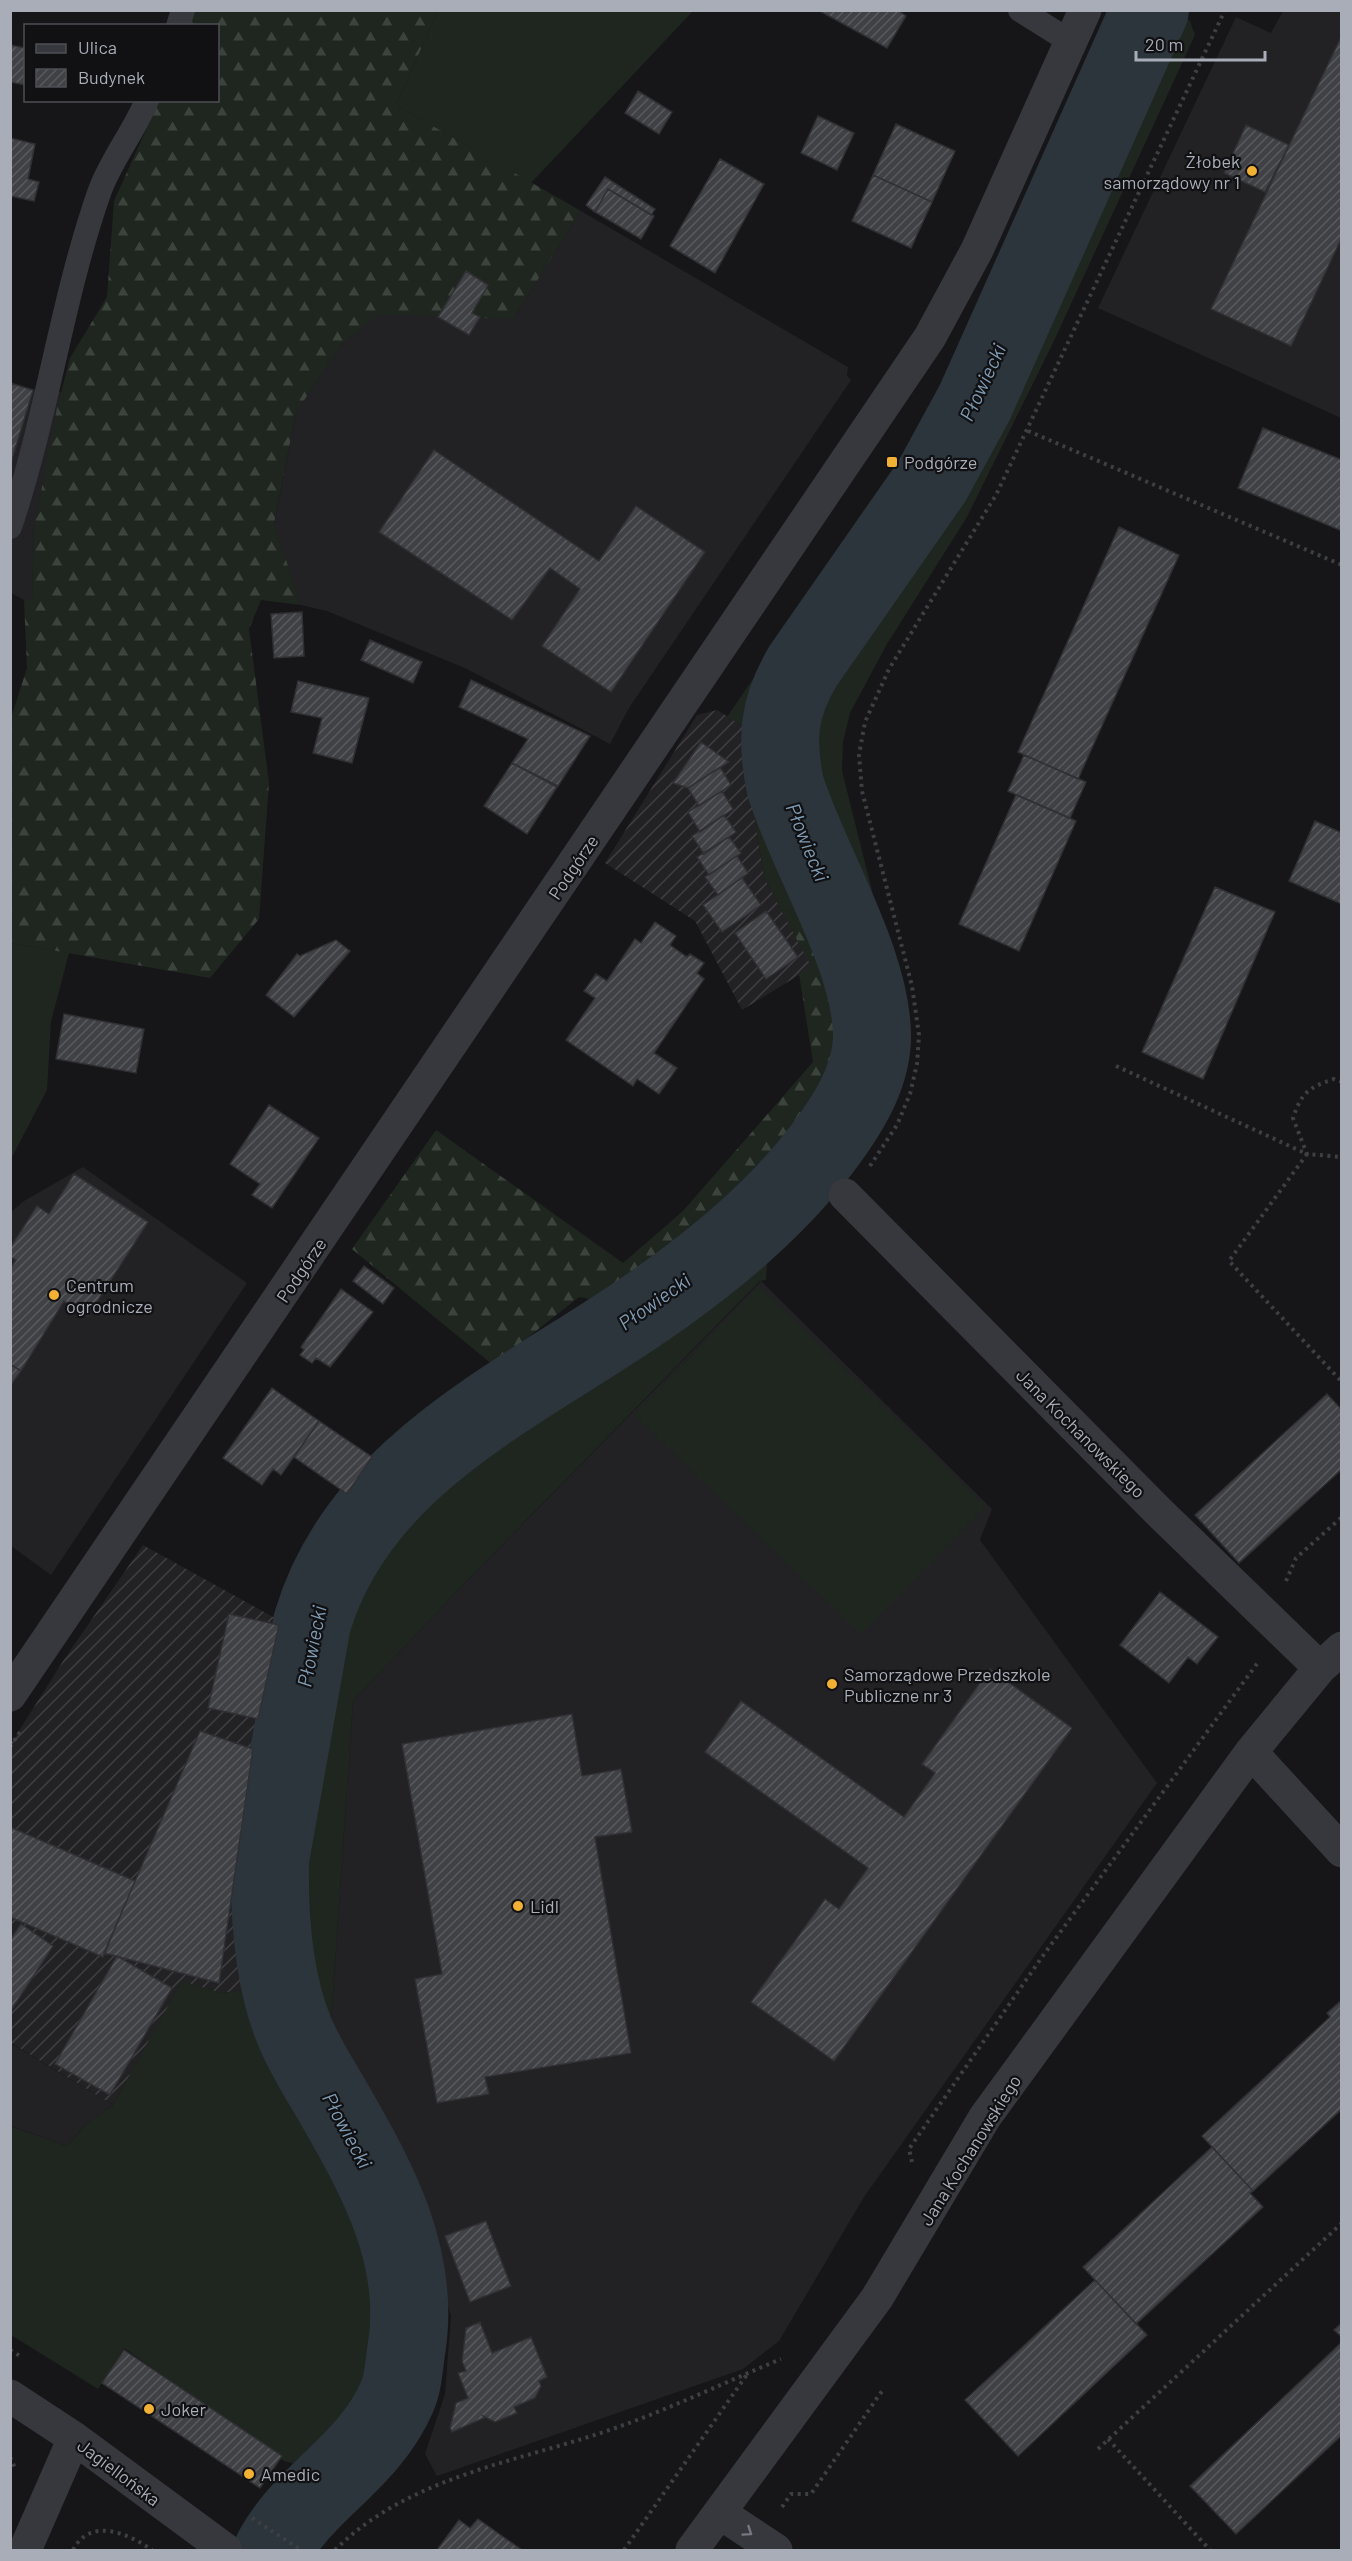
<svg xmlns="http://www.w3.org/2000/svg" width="1352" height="2561" font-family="Barlow,sans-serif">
<defs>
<pattern id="industrial-furrows" width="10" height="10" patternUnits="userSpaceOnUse" patternTransform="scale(1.5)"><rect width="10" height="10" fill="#222225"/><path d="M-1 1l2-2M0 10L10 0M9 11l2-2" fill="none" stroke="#3f3f43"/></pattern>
<pattern id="forest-firs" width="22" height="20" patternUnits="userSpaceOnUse" patternTransform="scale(1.5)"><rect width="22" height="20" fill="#1e261f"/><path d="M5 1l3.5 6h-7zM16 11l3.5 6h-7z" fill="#3c433d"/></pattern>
<pattern id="building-hatch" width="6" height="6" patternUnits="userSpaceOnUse" patternTransform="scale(1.5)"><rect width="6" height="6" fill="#404145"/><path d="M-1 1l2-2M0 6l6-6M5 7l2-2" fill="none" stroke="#595a5e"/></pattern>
</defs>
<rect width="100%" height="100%" fill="#161618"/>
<path fill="#222225" d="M1283,11H1341V418L1098,308L1236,17L1271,33Z
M581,211L848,367L847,376L851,380L629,708L610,744L467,669L327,611L301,605L274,525L296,412L344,342L380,313L513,319Z
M10,383L33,390L61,392L34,529L32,601L24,600L11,593Z
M83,1167L247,1283L51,1575L11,1546L10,1213L24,1201Z
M761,1281L992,1509L980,1540L1157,1783L864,2197L779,2341L743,2369L437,2476L425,2454L445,2394L451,2316L414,2196L330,2036L353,1701L462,1586Z
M10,2043L113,2105L88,2122L67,2146L11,2126Z"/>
<path fill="url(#industrial-furrows)" d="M717,710L747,728L746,766L764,877L812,967L742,1010L695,921L605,863L697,715Z
M143,1545L284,1623L261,1745L242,1919L252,1989L221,1993L182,1982L113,2105L11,2043L10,1745L63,1661Z"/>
<path fill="#1e261f" d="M438,11H693L531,183L396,105Z
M1114,11H1127L935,431L776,673L761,735L764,797L820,920L781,910L764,877L746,766L747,728L727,717L853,531L915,447L957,350Z
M1177,11L1190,21L1195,35L1053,343L967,517L887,644L850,713L843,742L842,771L895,982L905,1033L896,1094L845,1178L767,1264L766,1280L760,1281L462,1586L353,1701L330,2036L304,1980L306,1816L331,1643L347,1587L370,1543L413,1494L718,1291L823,1188L888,1093L894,1029L861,902L825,815L803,773L799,732L810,690L873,602L971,456Z
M11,943L69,953L51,1022L47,1090L11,1159Z
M759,1286L986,1506L861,1635L634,1415Z
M182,1981L221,1993L252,1989L290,2070L329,2132L358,2194L378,2258L380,2303L371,2378L348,2419L299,2465L284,2461L124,2348L98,2389L11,2335L10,2126L67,2146L88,2122L113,2105Z"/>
<path fill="url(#forest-firs)" d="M194,11H438L396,105L581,211L513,319L380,314L344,342L296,412L274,524L301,605L261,600L249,629L269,783L259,919L210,978L11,943V718L27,668L24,600H32L34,529L57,408L70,358L107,297L114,201L159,101L218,100V26L188,25Z
M781,910L820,920C836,964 856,1012 848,1060L759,1181L610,1303L579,1297L493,1365L352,1249L436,1130L623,1263L683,1211L813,1062L799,974L811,966Z"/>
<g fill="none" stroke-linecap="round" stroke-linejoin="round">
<path stroke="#2c353c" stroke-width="78" d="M273,2550C304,2492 369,2462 397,2397C403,2384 404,2366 406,2352C422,2259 378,2180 333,2102C319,2078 304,2055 294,2030C273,1979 269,1915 270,1860L312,1623C362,1453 543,1386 673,1289C728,1249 781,1203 822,1149C846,1117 870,1081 872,1040C874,962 808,860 785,785C776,738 778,708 803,666L932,481L975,402L1150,10"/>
</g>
<path fill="url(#building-hatch)" stroke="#303034" stroke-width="1.5" d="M818,10H897L906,16L887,48Z
M1342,35V237L1291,346L1211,309Z
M10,45L26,48V85L10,82Z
M638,91L672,112L659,134L625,113Z
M818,116L854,133L837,170L801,153Z
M896,124L955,151L932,202L873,175Z
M1246,125L1289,145L1265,192L1224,173Z
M10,138L35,144L28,179L39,182L34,201L10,196Z
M720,159L764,184L715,273L670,246Z
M873,175L932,202L911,248L852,221Z
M605,177L655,209L651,215L608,189L595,212L586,205Z
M608,189L654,216L641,239L595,212Z
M466,271L488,285L472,313L480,317L469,335L438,317Z
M10,383L33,390L10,466Z
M1263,428L1342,460V531L1238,488Z
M434,450L599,561L636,506L705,552L611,692L542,646L580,589L550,568L512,620L379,532Z
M1119,527L1179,555L1078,779L1018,752Z
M302,612L304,656L274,658L271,614Z
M370,640L422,662L413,683L361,660Z
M471,680L590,736L558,786L512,763L528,739L459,707Z
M298,681L369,698L352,763L313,753L322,718L291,712Z
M701,742L729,762L688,788L673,783Z
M1024,755L1086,782L1070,818L1008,791Z
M512,763L557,787L527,834L484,806Z
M720,767L731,785L699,806L688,788Z
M722,791L733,809L700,832L688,812Z
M1016,795L1076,821L1019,951L959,924Z
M724,815L736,832L704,854L692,836Z
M1315,821L1342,833V904L1289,881Z
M729,837L741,853L709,875L697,857Z
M737,856L748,873L718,895L705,877Z
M742,878L761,905L722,932L703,905Z
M1215,887L1275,912L1203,1079L1142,1052Z
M766,911L798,957L766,979L735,933Z
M655,922L676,936L670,945L687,957L690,954L704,963L697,973L704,979L654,1053L677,1068L659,1094L637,1079L633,1086L566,1040L595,998L584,991L596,974L607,981L635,939L641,943Z
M336,940L350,951L294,1017L266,995L297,954L300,956Z
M64,1014L144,1029L136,1073L56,1059Z
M269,1105L319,1138L272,1208L252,1195L260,1184L230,1164Z
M74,1174L148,1222L88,1316L64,1301L21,1371L10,1364V1269L16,1260L10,1257V1248L37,1206L49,1214Z
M364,1266L394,1288L383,1304L353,1281Z
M341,1289L373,1312L330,1367L316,1358L312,1363L300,1355L304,1350L301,1347Z
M10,1364L21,1371L10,1386Z
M272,1388L319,1421L281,1475L273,1469L262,1485L223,1458Z
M1327,1394L1342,1410V1469L1239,1563L1195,1515Z
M319,1421L372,1457L347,1494L294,1457Z
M1160,1592L1218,1637L1197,1664L1188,1657L1169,1683L1120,1645Z
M229,1614L279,1625L258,1719L208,1708Z
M990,1669L1072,1728L834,2061L751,2002L825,1899L839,1909L868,1868L705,1752L741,1701L904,1817L935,1773L922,1764Z
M572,1714L582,1776L621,1769L632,1832L595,1837L631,2053L485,2077L489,2094L437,2103L415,1979L442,1974L402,1744Z
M200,1731L253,1749L219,1983L104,1953Z
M10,1827L135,1881L103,1957L10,1917Z
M21,1924L53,1946L10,2012V1940Z
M117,1956L172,1988L110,2095L55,2064Z
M1342,2000V2109L1253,2191L1202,2136L1330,2017L1327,2013Z
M1212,2147L1253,2191L1250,2193L1263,2207L1136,2324L1083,2267Z
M486,2221L511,2286L470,2302L445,2236Z
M1095,2280L1147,2335L1018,2456L965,2400Z
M480,2322L492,2353L531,2337L547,2377L539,2381L541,2386L535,2398L514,2407L517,2413L495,2422L483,2416L484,2418L452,2432L450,2428L456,2403L468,2398L458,2373L466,2371L462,2361L466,2328Z
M1342,2323V2337L1334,2330Z
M1342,2342V2435L1236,2534L1190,2486Z
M124,2350L282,2456L260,2488L102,2383Z
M478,2519L522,2550H437L459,2520L470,2528Z"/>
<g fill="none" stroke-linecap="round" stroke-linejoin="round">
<path stroke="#3d3f44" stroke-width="4" stroke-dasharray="3 4.5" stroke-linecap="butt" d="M1028,431L1342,565
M1116,1066L1307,1154L1229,1261L1342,1382
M1342,1082L1334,1079C1308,1088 1302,1092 1293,1118L1307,1154L1342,1157
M870,1166L897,1125L910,1094L917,1064L919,1035L912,986L862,791L859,755L865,722L889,669L996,495L1225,10
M1286,1581L1296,1558L1342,1517
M10,1747L20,1732
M912,2162L909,2149L1042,1957L1259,1661
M10,2350L20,2356
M1108,2439L1210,2550
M1098,2449L1342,2223
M10,2457L16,2470
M782,2507L791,2494H811L884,2388
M252,2518L301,2550
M73,2550C90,2517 128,2533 152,2550
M335,2550C411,2474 525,2461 621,2426C676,2406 728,2381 781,2359
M624,2550L748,2373"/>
<path stroke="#37383d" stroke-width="24" d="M1020,10L1071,42
M178,26L183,10
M10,527C47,418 61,302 99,193C110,161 134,132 147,100"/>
<path stroke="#37383d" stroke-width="33" d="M845,1195L1158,1511L1320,1668
M1251,1752L1342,1851
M720,2513L776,2550
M692,2550L877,2298L985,2117L1251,1752L1320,1668L1342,1648"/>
<path stroke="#37383d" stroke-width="33" d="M10,1695L930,337L977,250L1085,10
M10,2396L74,2438L226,2550
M25,2550L74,2438"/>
</g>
<defs><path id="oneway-chevron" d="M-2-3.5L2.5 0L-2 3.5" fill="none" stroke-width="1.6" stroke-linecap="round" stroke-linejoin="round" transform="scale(1.5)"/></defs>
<use stroke="#757881" href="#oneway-chevron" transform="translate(748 2532) rotate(34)"/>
<g fill="#f2b134" stroke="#111113" stroke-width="2">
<circle cx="1252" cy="171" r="6"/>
<rect x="886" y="456" width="12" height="12" rx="3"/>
<circle cx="54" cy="1295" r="6"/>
<circle cx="832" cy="1684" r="6"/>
<circle cx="518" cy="1906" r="6"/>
<circle cx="149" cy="2409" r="6"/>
<circle cx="249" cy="2474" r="6"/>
</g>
<g text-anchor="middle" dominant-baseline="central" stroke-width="4.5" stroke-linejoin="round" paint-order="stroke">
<g font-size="18" fill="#a8adb8" stroke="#111113" text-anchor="start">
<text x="1240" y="161" text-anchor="end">Żłobek<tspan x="1240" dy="21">samorządowy nr 1</tspan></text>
<text x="904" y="462">Podgórze</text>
<text x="66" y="1285">Centrum<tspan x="66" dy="21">ogrodnicze</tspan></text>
<text x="844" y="1674">Samorządowe Przedszkole<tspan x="844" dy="21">Publiczne nr 3</tspan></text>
<text x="530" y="1906">Lidl</text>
<text x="161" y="2409">Joker</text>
<text x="261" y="2474">Amedic</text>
</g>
<g font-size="18" fill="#a8adb8" stroke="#111113">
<text transform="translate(573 867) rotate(-56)">Podgórze</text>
<text transform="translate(301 1270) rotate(-56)">Podgórze</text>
<text transform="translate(1081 1433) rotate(45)">Jana Kochanowskiego</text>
<text transform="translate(970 2150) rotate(-58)">Jana Kochanowskiego</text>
<text transform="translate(119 2472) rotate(37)">Jagiellońska</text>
</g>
<g font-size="20" font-style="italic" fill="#7f9bb3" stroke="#111113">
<text transform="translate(982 382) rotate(-65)">Płowiecki</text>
<text transform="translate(808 842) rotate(68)">Płowiecki</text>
<text transform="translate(654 1301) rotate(-35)">Płowiecki</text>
<text transform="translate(311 1646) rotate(-79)">Płowiecki</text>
<text transform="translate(348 2130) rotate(62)">Płowiecki</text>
</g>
</g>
<rect width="1352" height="2561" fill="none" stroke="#a8adb8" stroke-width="24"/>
<rect x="24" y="24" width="195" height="78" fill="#111113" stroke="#4d4f55" stroke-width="1.5"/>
<rect x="36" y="44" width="30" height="9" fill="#37383d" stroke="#4d4f55" stroke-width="1.5"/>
<text x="78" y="54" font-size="18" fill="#a8adb8">Ulica</text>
<rect x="36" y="69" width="30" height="18" fill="url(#building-hatch)" stroke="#4d4f55" stroke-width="1.5"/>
<text x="78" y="84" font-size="18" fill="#a8adb8">Budynek</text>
<path d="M1136 51v9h129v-9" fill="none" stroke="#a8adb8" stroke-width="3"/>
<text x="1145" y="51" font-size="18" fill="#a8adb8" stroke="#111113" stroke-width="4.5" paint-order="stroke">20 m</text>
</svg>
